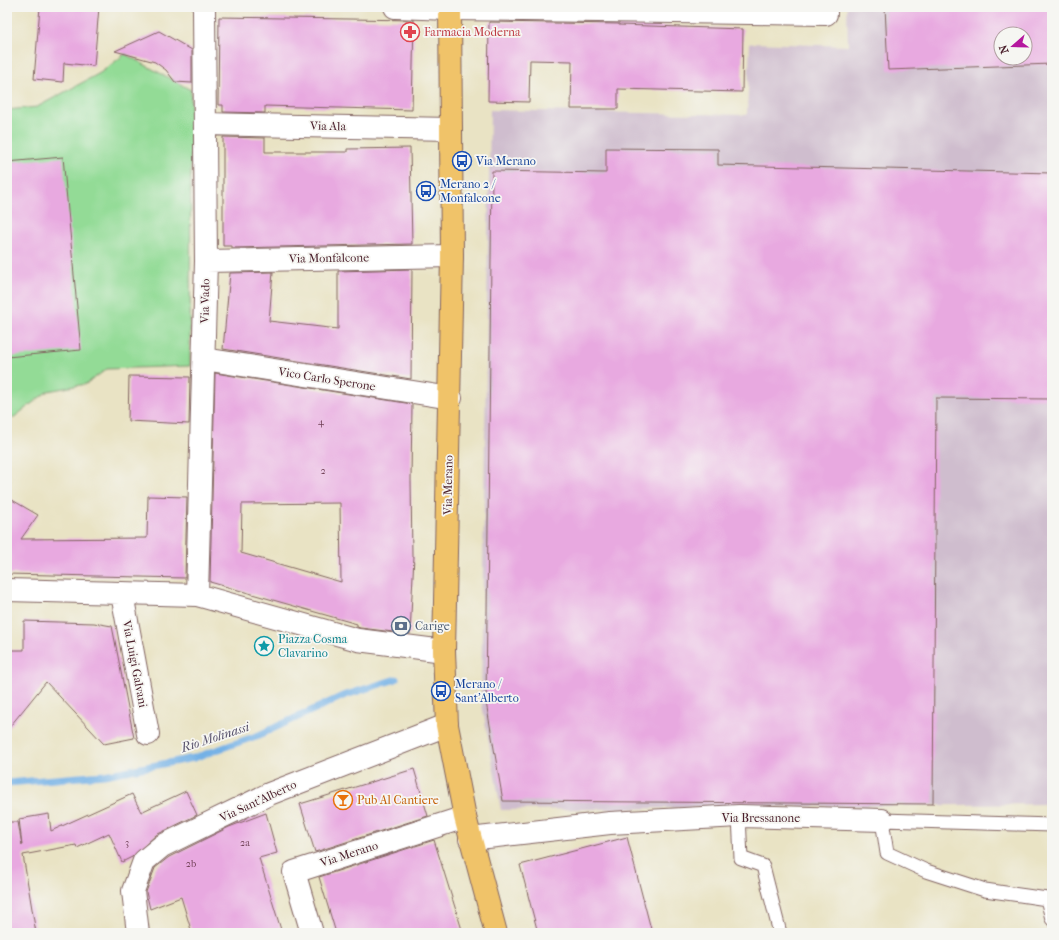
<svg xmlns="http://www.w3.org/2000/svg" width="1059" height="940" font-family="'IM FELL French Canon',serif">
<rect width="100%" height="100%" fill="#f6f6f2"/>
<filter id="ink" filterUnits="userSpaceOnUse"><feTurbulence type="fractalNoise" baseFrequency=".025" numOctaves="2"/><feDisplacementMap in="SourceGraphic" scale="8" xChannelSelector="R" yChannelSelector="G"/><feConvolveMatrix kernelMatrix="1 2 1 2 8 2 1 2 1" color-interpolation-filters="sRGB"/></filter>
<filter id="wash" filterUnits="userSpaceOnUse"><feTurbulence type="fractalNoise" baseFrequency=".012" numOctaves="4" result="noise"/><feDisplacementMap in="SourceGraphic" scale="16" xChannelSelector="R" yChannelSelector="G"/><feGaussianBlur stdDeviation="0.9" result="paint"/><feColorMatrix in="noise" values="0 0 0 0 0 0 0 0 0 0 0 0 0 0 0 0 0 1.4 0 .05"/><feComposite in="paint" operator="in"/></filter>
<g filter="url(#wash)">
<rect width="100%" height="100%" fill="#e9e3c4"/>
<path fill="#cfbdce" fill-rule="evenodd" d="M847,7H1052V804L501,810L481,699L490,110L747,115L750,43L848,46ZM1001,34H1025V58H1001Z"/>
<path fill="#93db96" stroke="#6e7d60" d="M125,54L191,90L190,366L107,369L86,384L48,391L13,418L7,415V110L37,107L100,73Z"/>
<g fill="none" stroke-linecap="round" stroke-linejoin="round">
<path stroke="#73b1e6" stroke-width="7" d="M7,783L104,775L194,758L259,735L343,696L396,679"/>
</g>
<g id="blocks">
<path fill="#e8a9e0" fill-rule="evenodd" d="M40,7H99L94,66L64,63L63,82L34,79Z
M885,7H1052V64L888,70ZM1001,34H1025V58H1001Z
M219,17L414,20L412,110L265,106V113L223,112V105H218Z
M489,22L619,24V25L743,29L742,92L618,89V109H571L572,61L530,60L529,102L488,101Z
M159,31L192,50V83L175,82L166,70L155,62L115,51Z
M223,137L265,138V152H347V149L410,148L412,244L232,248V246H223Z
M606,148L718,149V165L1052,173V399L936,398L933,804L503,801L486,702L492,171L606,173Z
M63,157L81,350L7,357V162Z
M412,269L411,379L223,349L230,273L273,272L269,321L338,329V271Z
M215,373L412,404L411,480L412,556H414L410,634L360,628L357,627V624L210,582ZM340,503L341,582L241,553L242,504Z
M129,376L190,377L189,424L128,421Z
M148,496L187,497L185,578L7,574V497L38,515L21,539L147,538Z
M24,621L94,623L112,626L134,738L104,744L46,682L7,730V657H10V650H24Z
M414,769L428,816L315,852L300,804Z
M186,791L197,815L156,835L132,857L122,862L109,833L77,848L76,845L23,855L36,933H7V822H18L22,845L19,819L49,814L51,831L132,794L141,812Z
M266,813L277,853L259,858L282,933H192L181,897L150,909L146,892L155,868L169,857L229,827Z
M627,837L652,933H538L520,865Z
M434,840L463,933H336L319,877Z"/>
</g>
</g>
<g filter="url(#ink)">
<use href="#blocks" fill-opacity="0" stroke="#826461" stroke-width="1"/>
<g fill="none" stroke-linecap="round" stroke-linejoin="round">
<g stroke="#826461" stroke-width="15">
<path id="service" d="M739,816L741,858L763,866L780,933
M1052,825L882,820L887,853L926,871L985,890L1047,899L1052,898
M1047,899L1052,919"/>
</g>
<g stroke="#826461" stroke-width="24">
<path id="minor" d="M395,7L450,9L826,14V7
M205,124L451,129
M206,261L452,256
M204,359L451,398
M7,590L197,595L358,640L444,651
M122,594L148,734
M197,595L206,261L204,7
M470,839L610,823L739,816L882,820
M138,933L133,891L144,861L162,846L269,794L447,725
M312,933L294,872L465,817"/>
</g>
<g stroke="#826461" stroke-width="24">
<path id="primary" d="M450,7L452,256L444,651L447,725L465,817L496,933"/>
</g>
<use href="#service" stroke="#fff" stroke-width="13"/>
<use href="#minor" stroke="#fff" stroke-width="22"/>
<use href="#primary" stroke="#f0c369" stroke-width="22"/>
</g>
</g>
<defs>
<g id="pharmacy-ring" transform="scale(1)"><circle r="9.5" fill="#f6f6f2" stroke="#e0444e" stroke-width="1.5"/><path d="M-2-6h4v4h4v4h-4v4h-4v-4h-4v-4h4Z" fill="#e0444e"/></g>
<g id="bus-ring" transform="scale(1)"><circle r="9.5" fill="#f6f6f2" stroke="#1a4fb4" stroke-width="1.5"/><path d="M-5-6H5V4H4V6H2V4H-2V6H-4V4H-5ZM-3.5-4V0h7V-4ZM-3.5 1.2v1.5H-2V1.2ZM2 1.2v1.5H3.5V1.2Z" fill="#1a4fb4"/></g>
<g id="bank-ring" transform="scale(1)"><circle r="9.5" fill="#f6f6f2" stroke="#5c6f8a" stroke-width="1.5"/><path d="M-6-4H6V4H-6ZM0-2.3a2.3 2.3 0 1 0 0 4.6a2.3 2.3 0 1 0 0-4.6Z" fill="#5c6f8a"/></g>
<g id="sight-ring" transform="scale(1)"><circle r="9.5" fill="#f6f6f2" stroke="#0f9aa8" stroke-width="1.5"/><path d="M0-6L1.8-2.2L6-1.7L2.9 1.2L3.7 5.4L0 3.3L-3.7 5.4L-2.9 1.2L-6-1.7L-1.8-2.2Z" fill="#0f9aa8"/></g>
<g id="bar-ring" transform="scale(1)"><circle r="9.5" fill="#f6f6f2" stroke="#e8710a" stroke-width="1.5"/><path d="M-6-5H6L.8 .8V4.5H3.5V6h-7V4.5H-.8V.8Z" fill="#e8710a"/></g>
</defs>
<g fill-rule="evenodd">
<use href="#pharmacy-ring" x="410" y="32"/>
<use href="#bus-ring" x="462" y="161"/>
<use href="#bus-ring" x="426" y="191"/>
<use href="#bank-ring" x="401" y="626"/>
<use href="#sight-ring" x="264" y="646"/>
<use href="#bus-ring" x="441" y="691"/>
<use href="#bar-ring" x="343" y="800"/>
</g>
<g text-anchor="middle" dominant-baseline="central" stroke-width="3.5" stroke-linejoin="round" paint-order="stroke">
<g font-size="10" fill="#724258">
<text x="321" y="422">4</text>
<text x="323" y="471">2</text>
<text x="127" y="843">3</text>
<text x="245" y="843">2a</text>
<text x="191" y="864">2b</text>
</g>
<g font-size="12" fill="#be3a42" stroke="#f6f6f2" text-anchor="start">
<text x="424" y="32">Farmacia Moderna</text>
</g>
<g font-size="12" fill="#4a1f2b" stroke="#f6f6f2">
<text transform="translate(328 126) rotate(1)">Via Ala</text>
<text transform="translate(329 258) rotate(-1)">Via Monfalcone</text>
<text transform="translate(205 301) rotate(-89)">Via Vado</text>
<text transform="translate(327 379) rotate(9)">Vico Carlo Sperone</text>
<text transform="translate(448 485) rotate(-89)">Via Merano</text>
<text transform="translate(135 664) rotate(79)">Via Luigi Galvani</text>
<text transform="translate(258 801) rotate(-25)">Via Sant'Alberto</text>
<text x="761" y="818">Via Bressanone</text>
<text transform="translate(349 854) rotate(-18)">Via Merano</text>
</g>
<g font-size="12" fill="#164399" stroke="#f6f6f2" text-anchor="start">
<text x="476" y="161">Via Merano</text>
<text x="440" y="184">Merano 2 /<tspan x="440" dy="14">Monfalcone</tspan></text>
<text x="455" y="684">Merano /<tspan x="455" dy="14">Sant'Alberto</tspan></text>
</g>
<g font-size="12" fill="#4e5e75" stroke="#f6f6f2" text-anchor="start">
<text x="415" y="626">Carige</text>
</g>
<g font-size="12" fill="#0d838f" stroke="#f6f6f2" text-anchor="start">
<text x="278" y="639">Piazza Cosma<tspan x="278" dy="14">Clavarino</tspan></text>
</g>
<g font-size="12" fill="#c56008" stroke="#f6f6f2" text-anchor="start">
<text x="357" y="800">Pub Al Cantiere</text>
</g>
<g font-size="13" font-style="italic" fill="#58526c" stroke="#f6f6f2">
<text transform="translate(215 737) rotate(-18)">Rio Molinassi</text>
</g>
</g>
<rect width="1059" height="940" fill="none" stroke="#f6f6f2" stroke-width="24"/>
<g transform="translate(1013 46) rotate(250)"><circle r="19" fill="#f6f6f2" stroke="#b1a0a2"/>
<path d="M0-3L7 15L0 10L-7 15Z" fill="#b5179e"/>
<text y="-6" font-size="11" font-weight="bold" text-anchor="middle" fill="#4a1f2b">N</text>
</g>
</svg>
